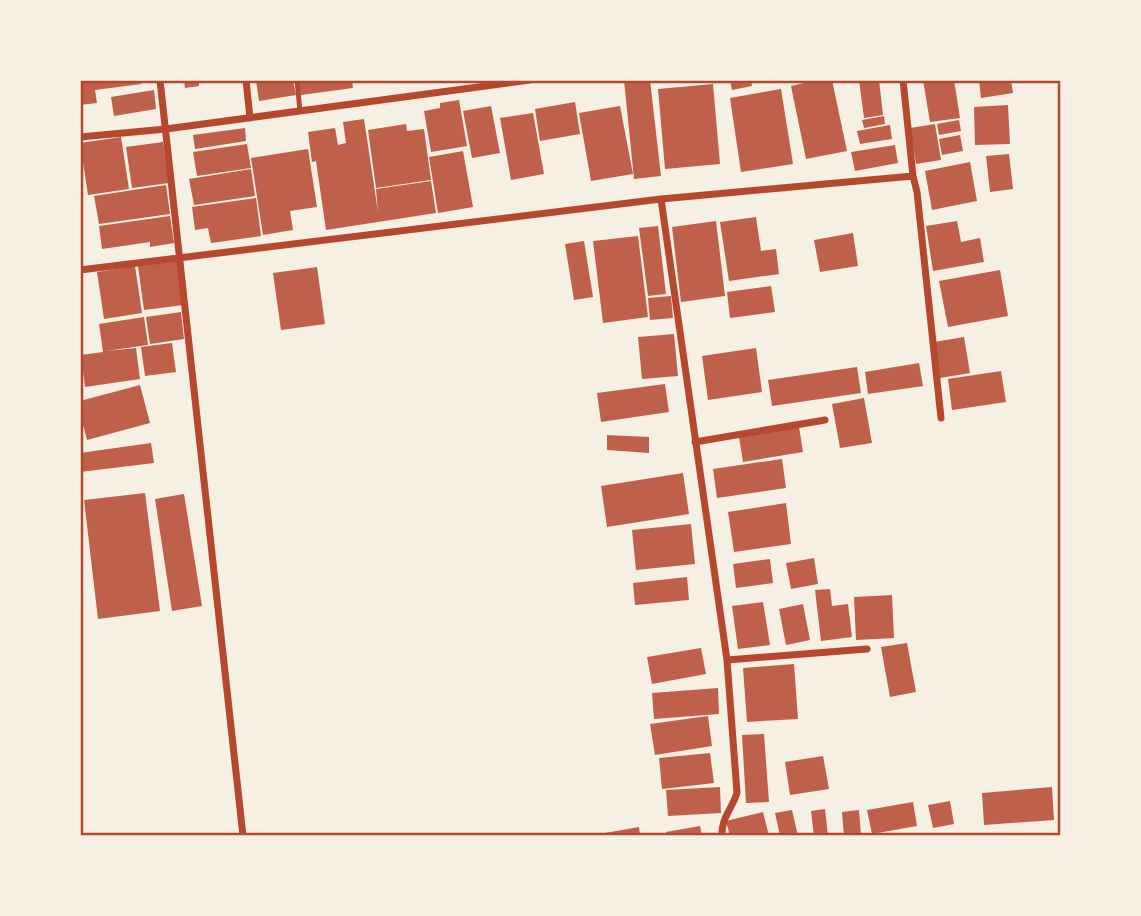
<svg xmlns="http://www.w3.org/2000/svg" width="1141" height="916" font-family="'Archivo Narrow',sans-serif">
<rect width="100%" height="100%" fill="#f6efe4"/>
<path fill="#bf614a" d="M80,80H141V84L95,90L97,103L80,105Z
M184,80H199V86L185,88Z
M256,80H293L296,95L259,101Z
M298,80H352L353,88L301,95Z
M624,80H650L661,176L634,179Z
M730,80H751L752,86L732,90Z
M818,80H832L847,151L806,159L791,86Z
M859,80H879L883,115L864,118Z
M923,80H954L960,118L930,122Z
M979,80H1011L1013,93L981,98Z
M713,84L720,164L665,169L658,89Z
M781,89L793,164L741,172L730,98Z
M154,90L156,109L114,116L111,97Z
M459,100L467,146L431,152L424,111L440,108V103Z
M575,102L580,134L540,141L535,109Z
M1008,105L1010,144L975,145L974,107Z
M491,106L500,153L472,158L463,111Z
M620,106L633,174L591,181L579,113Z
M533,113L544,174L511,180L500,118Z
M884,116L885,124L864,128L862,120Z
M364,119L378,212L376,189L431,181L436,213L326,230L316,161L312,162L308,132L335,128L338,145L346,143L343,122Z
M959,120L961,131L939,135L937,124Z
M406,124L407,131L424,129L431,180L376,188L368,130Z
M935,124L941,160L916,164L910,128Z
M890,125L892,139L860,144L857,131Z
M245,128L246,141L195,149L193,135Z
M960,135L963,151L942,155L939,139Z
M121,137L129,189L88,195L80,143Z
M163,142L169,183L132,188L126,147Z
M247,144L251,168L197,176L193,152Z
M895,145L898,163L855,171L851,152Z
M308,149L317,207L290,211L293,230L263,235L251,158Z
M463,151L473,207L438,213L429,157Z
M1009,154L1013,189L990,192L986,156Z
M970,162L977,201L932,210L925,171Z
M251,169L255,196L194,205L189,179Z
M166,185L170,214L99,224L94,196Z
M256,198L261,236L211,243L208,228L195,230L192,207Z
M170,216L174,243L150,247V242L102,249L99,226Z
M756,217L761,251L776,249L779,274L729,281L720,222Z
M716,221L725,296L681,302L672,227Z
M957,221L961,242L980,238L984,262L933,271L926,226Z
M658,226L666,294L648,296L639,228Z
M853,233L858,266L820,272L814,240Z
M638,236L648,317L603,323L593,241Z
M584,241L593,297L574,300L565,244Z
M177,260L184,305L144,310L138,266Z
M135,266L142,313L104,319L97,272Z
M317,267L325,324L281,330L273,273Z
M1000,270L1008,316L948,327L939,281Z
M771,286L775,312L730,318L727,292Z
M671,296L673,318L650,320L648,298Z
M181,312L184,339L150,344L146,317Z
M144,317L148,345L106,351L136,348L140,379L85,387L81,355L103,352L99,324Z
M674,334L678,376L642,379L638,337Z
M964,337L970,373L940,378L934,342Z
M172,343L176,372L145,376L141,347Z
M756,348L762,392L708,400L702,356Z
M919,363L923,386L868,394L865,372Z
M857,367L861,393L772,406L768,380Z
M1001,371L1006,402L952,410L948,379Z
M665,384L669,412L601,422L597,393Z
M140,385L150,423L87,440L80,414V401Z
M864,398L872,443L840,448L832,404Z
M799,427L803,452L743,462L739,437Z
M607,435L649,437V453L607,450Z
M151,443L154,463L80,472V453Z
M782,459L786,488L717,498L713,469Z
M683,473L689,514L607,527L601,486Z
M145,493L160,611L98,619L84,500Z
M184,494L202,606L172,611L155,499Z
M786,503L791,544L734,552L728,512Z
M691,524L695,564L636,570L632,530Z
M814,558L818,584L791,589L786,563Z
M770,559L773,583L736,588L733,564Z
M687,577L689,600L635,605L633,583Z
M830,589L832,606L848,604L852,637L821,641L815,590Z
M892,595L894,638L856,640L854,597Z
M763,602L770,645L738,649L732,606Z
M803,604L810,640L786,645L779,609Z
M907,643L916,692L890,697L881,647Z
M701,648L706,674L652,684L647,657Z
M794,664L798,719L747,722L743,668Z
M718,688L719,714L654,719L652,693Z
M708,716L712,746L655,755L650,724Z
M764,734L769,802L746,803L742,735Z
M710,753L714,783L662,789L659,758Z
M823,756L829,789L790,795L785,762Z
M720,787L721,813L668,816L666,790Z
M1052,787L1054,820L984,825L982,793Z
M950,801L954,824L933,828L928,805Z
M913,802L917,826L872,834L867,810Z
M825,809L828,836H814L811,811Z
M792,810L798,836H780L775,813Z
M859,810L861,836H844L842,812Z
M763,812L769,836H730L726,821Z
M700,826L702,836H667L666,832Z
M639,827L640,836H599V834Z"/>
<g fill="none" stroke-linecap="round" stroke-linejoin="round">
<path stroke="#b5482f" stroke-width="5" d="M297,80L300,111"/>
<path stroke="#b5482f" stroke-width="7" d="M160,80L243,836
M246,80L250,118
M903,80L913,176
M80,137L166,129L530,80
M661,199L727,660L737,793C732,809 721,818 722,836
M80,270L661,199L913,176L917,192L941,418
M695,442L825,420
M727,660L867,649"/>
</g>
<rect width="1141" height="916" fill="none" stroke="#f6efe4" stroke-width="164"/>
<rect x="82" y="82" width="977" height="752" fill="none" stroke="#b5482f" stroke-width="2.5"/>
</svg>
